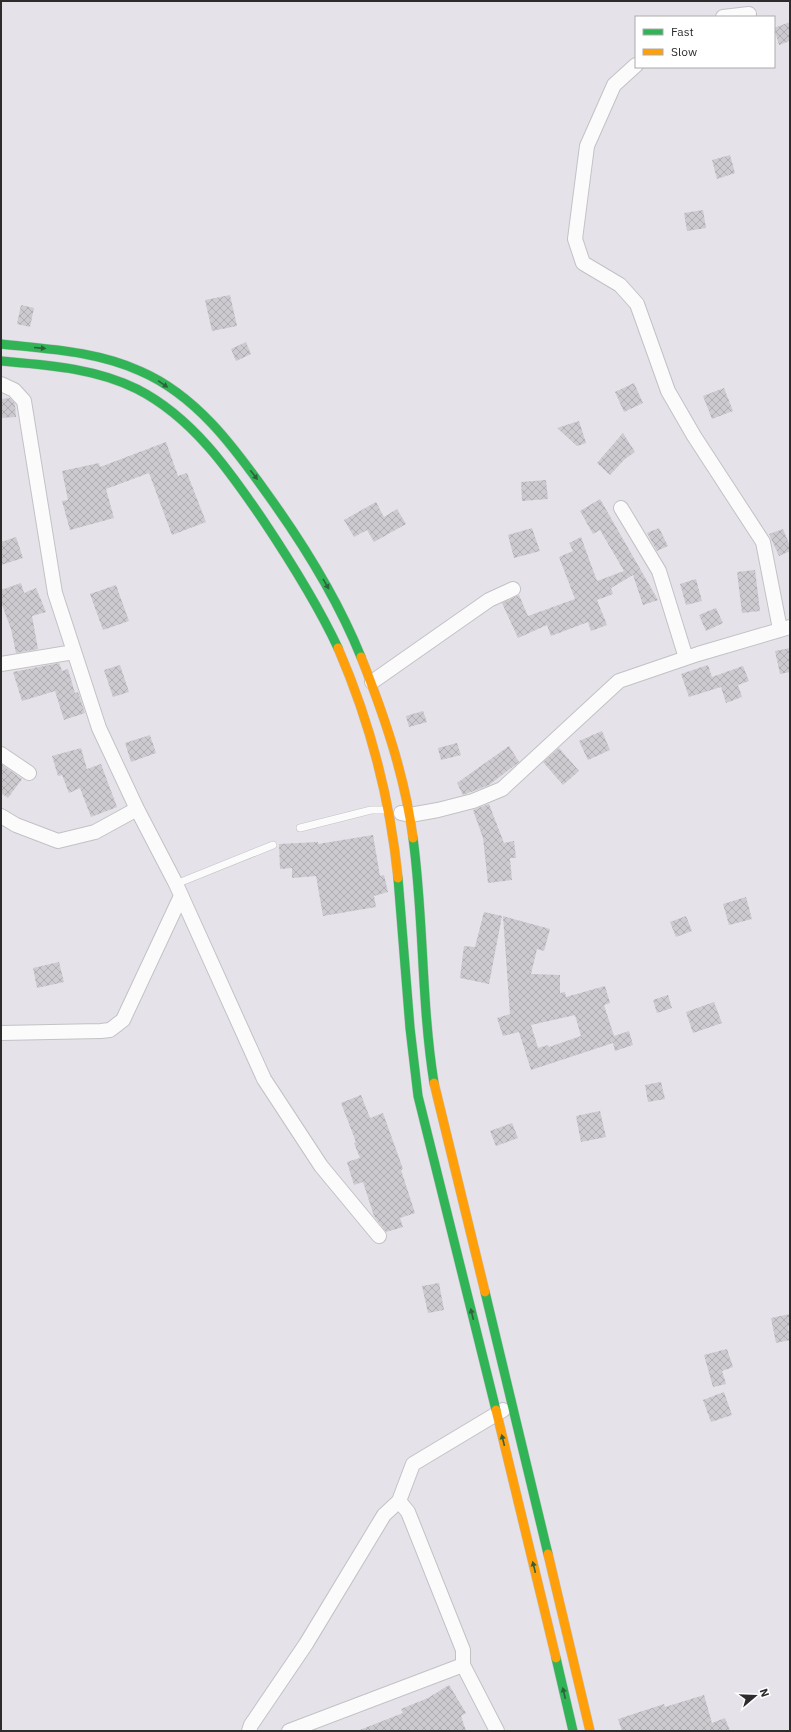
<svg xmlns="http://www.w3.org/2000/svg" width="791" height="1732" font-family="'IBM Plex Sans',sans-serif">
<defs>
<pattern id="building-cross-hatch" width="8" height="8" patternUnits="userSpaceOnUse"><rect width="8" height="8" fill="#ccc9cf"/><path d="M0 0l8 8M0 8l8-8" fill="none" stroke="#afadb2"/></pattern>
</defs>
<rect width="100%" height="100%" fill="#e5e2ea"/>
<path fill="url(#building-cross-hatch)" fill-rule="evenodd" d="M790,22V41L779,45L774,28Z
M730,155L735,173L717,179L712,160Z
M703,210L706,228L687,231L684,213Z
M230,295L237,326L212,331L205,300Z
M21,305L34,308L30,327L17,324Z
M246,342L251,354L236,361L231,349Z
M634,383L643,403L624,412L615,392Z
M724,388L733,411L712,419L703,396Z
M10,398L15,404L16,417L1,418V399Z
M579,421L586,443L577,446L557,428Z
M623,433L635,452L625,459L610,475L597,463Z
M166,442L178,476L187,473L206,522L172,535L149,473L106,489L114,518L70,530L62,501L68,500L62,471L99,463L100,467Z
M546,480L548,499L522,501L521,482Z
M600,499L658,600L643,605L633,575L611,588L613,594L597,600L607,625L591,631L588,622L551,636L547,625L518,638L502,603L519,595L528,616L575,599L559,557L573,551L569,543L581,537L597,581L624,571L600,530L593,534L580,511Z
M376,502L384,517L397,509L406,524L374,542L367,530L354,537L344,520Z
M532,528L540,551L514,558L508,535Z
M659,528L668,546L657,551L647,533Z
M783,529L790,546V551L779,556L769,534Z
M16,537L23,558L1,565V542Z
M755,570L760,611L742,613L737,572Z
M696,579L702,601L686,605L680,584Z
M21,583L24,593L36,588L46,612L32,616L38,649L16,653L11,629L1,602V590Z
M116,585L129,621L103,630L90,594Z
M716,608L723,623L706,631L699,615Z
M790,648V672L780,674L775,651Z
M59,663L62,671L68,669L75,693L78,692L85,713L64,720L55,691L22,701L13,672Z
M120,665L129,692L113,697L104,670Z
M708,665L712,677L743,666L749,681L738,685L742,697L726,703L721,687L689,697L681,674Z
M423,711L427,722L409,727L406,716Z
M602,731L610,750L588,760L579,741Z
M150,735L156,753L131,762L125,743Z
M457,743L461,755L441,760L438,748Z
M509,746L519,762L489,785L463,795L457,783Z
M81,748L87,769L101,764L117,807L91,817L80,788L69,793L62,775L58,776L52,756Z
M559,748L579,771L563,785L543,762Z
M1,764L22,779L8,798L1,793Z
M489,804L504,843L514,841L516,858H510L512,880L488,883L483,838L473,810Z
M373,835L380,876L384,875L388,892L374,896L376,907L323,916L316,876L292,878V868L280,869L279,844L318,842V844Z
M746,897L752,919L729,925L723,904Z
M484,912L502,916L489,984L460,978L464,946L475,947Z
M503,916L550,929L544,951L537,949L531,974L560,975V993L565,992L566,997L605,986L610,1003L604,1005L614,1036L629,1031L633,1045L615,1051L613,1043L531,1070L519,1032L503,1036L497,1018L510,1014ZM575,1015L581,1036L549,1047L548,1045L538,1048L531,1025Z
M686,916L692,931L676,937L670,922Z
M59,962L64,982L37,988L33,968Z
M668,995L672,1008L657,1013L653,1000Z
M714,1002L722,1023L693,1033L686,1012Z
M661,1082L665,1099L648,1102L645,1085Z
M361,1095L370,1118L383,1113L403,1169L401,1170L415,1213L400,1218L403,1227L386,1232L374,1216L363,1182L354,1185L347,1162L360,1158L354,1143L356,1142L341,1103Z
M600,1111L606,1137L581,1142L576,1116Z
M512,1123L518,1138L496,1146L490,1131Z
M439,1283L444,1310L428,1313L422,1286Z
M790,1314V1326L788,1327L790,1340L776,1343L771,1318Z
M727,1349L733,1367L722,1371L726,1384L713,1387L704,1355Z
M724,1392L732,1415L711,1422L703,1400Z
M449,1685L466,1713L461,1716L466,1731H357L403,1713L401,1709L428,1698Z
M704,1695L712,1723L725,1718L730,1731H622L618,1719L664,1704L665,1707Z"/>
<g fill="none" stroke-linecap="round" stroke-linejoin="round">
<g stroke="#c2c2c4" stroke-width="8">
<path id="lane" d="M300,828L371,810H387
M176,884L273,845"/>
</g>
<g stroke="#c2c2c4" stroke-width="16">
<path id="street" d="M723,17L749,14
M636,65L614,85L587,146L575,239L583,263L620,285L637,304L668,391L694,436L763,542L780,629
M1,384L14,390L24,401L55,593L99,728L137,809L176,884L264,1079L321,1166L379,1236
M621,508L659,571L686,658
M1,664L74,652
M372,682L489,600L513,589
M1,754L29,773
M401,813L410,815L438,810L473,801L502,789L619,681L698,654L790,627
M1,816L16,825L58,841L95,832L137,809
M1,1033L101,1031L110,1030L123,1020L181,896
M399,1501L408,1512L463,1650V1665L497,1731
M249,1731L251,1725L306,1644L384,1515L399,1501L413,1464L503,1410
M289,1731L463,1665"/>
</g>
<g stroke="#c2c2c4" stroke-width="10">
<path id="fast" d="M1,344C47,349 96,351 140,371C196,395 234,447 268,495C304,545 338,600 361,657
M1,361C47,365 95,368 137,389C192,417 229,470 263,520C291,562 317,603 338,648
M413,838C424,919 421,1001 434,1083
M398,878L410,1028L418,1096L496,1410
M485,1292L548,1554
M556,1658L573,1731"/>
</g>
<g stroke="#c2c2c4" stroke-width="10">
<path id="slow" d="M338,648C370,722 390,798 398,878
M361,657C384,715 405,776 413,838
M434,1083L485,1292
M496,1410L556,1658
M548,1554L590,1731"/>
</g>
<use href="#lane" stroke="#fbfbfc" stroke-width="7"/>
<use href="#street" stroke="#fbfbfc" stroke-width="14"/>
<use href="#fast" stroke="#30b455" stroke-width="9"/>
<use href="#slow" stroke="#ff9f0a" stroke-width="9"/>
</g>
<defs><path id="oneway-solid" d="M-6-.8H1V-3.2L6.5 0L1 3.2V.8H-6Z"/></defs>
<g fill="#2e623c">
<use href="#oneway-solid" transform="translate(40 348) rotate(5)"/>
<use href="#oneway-solid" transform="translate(163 384) rotate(35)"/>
<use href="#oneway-solid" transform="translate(254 475) rotate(53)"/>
<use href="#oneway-solid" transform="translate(326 584) rotate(60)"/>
<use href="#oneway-solid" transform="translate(472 1314) rotate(-104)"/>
<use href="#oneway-solid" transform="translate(503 1440) rotate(-104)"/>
<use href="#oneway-solid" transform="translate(534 1567) rotate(-104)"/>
<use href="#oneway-solid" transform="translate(564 1693) rotate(-103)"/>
</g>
<rect width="791" height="1732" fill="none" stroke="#2c2c2c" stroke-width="4"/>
<rect x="635" y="16" width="140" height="52" fill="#ffffff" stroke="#ababab"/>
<rect x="643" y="29" width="20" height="6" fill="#30b455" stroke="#ababab"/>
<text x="671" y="36" font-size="12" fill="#2c2c2c">Fast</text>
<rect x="643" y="49" width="20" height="6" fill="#ff9f0a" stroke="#ababab"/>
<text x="671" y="56" font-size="12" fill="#2c2c2c">Slow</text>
<g transform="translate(755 1696) rotate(71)" stroke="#ffffff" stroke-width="3" paint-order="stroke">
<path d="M0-3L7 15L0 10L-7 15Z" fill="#2c2c2c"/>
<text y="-6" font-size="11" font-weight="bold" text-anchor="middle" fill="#2c2c2c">N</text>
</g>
</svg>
